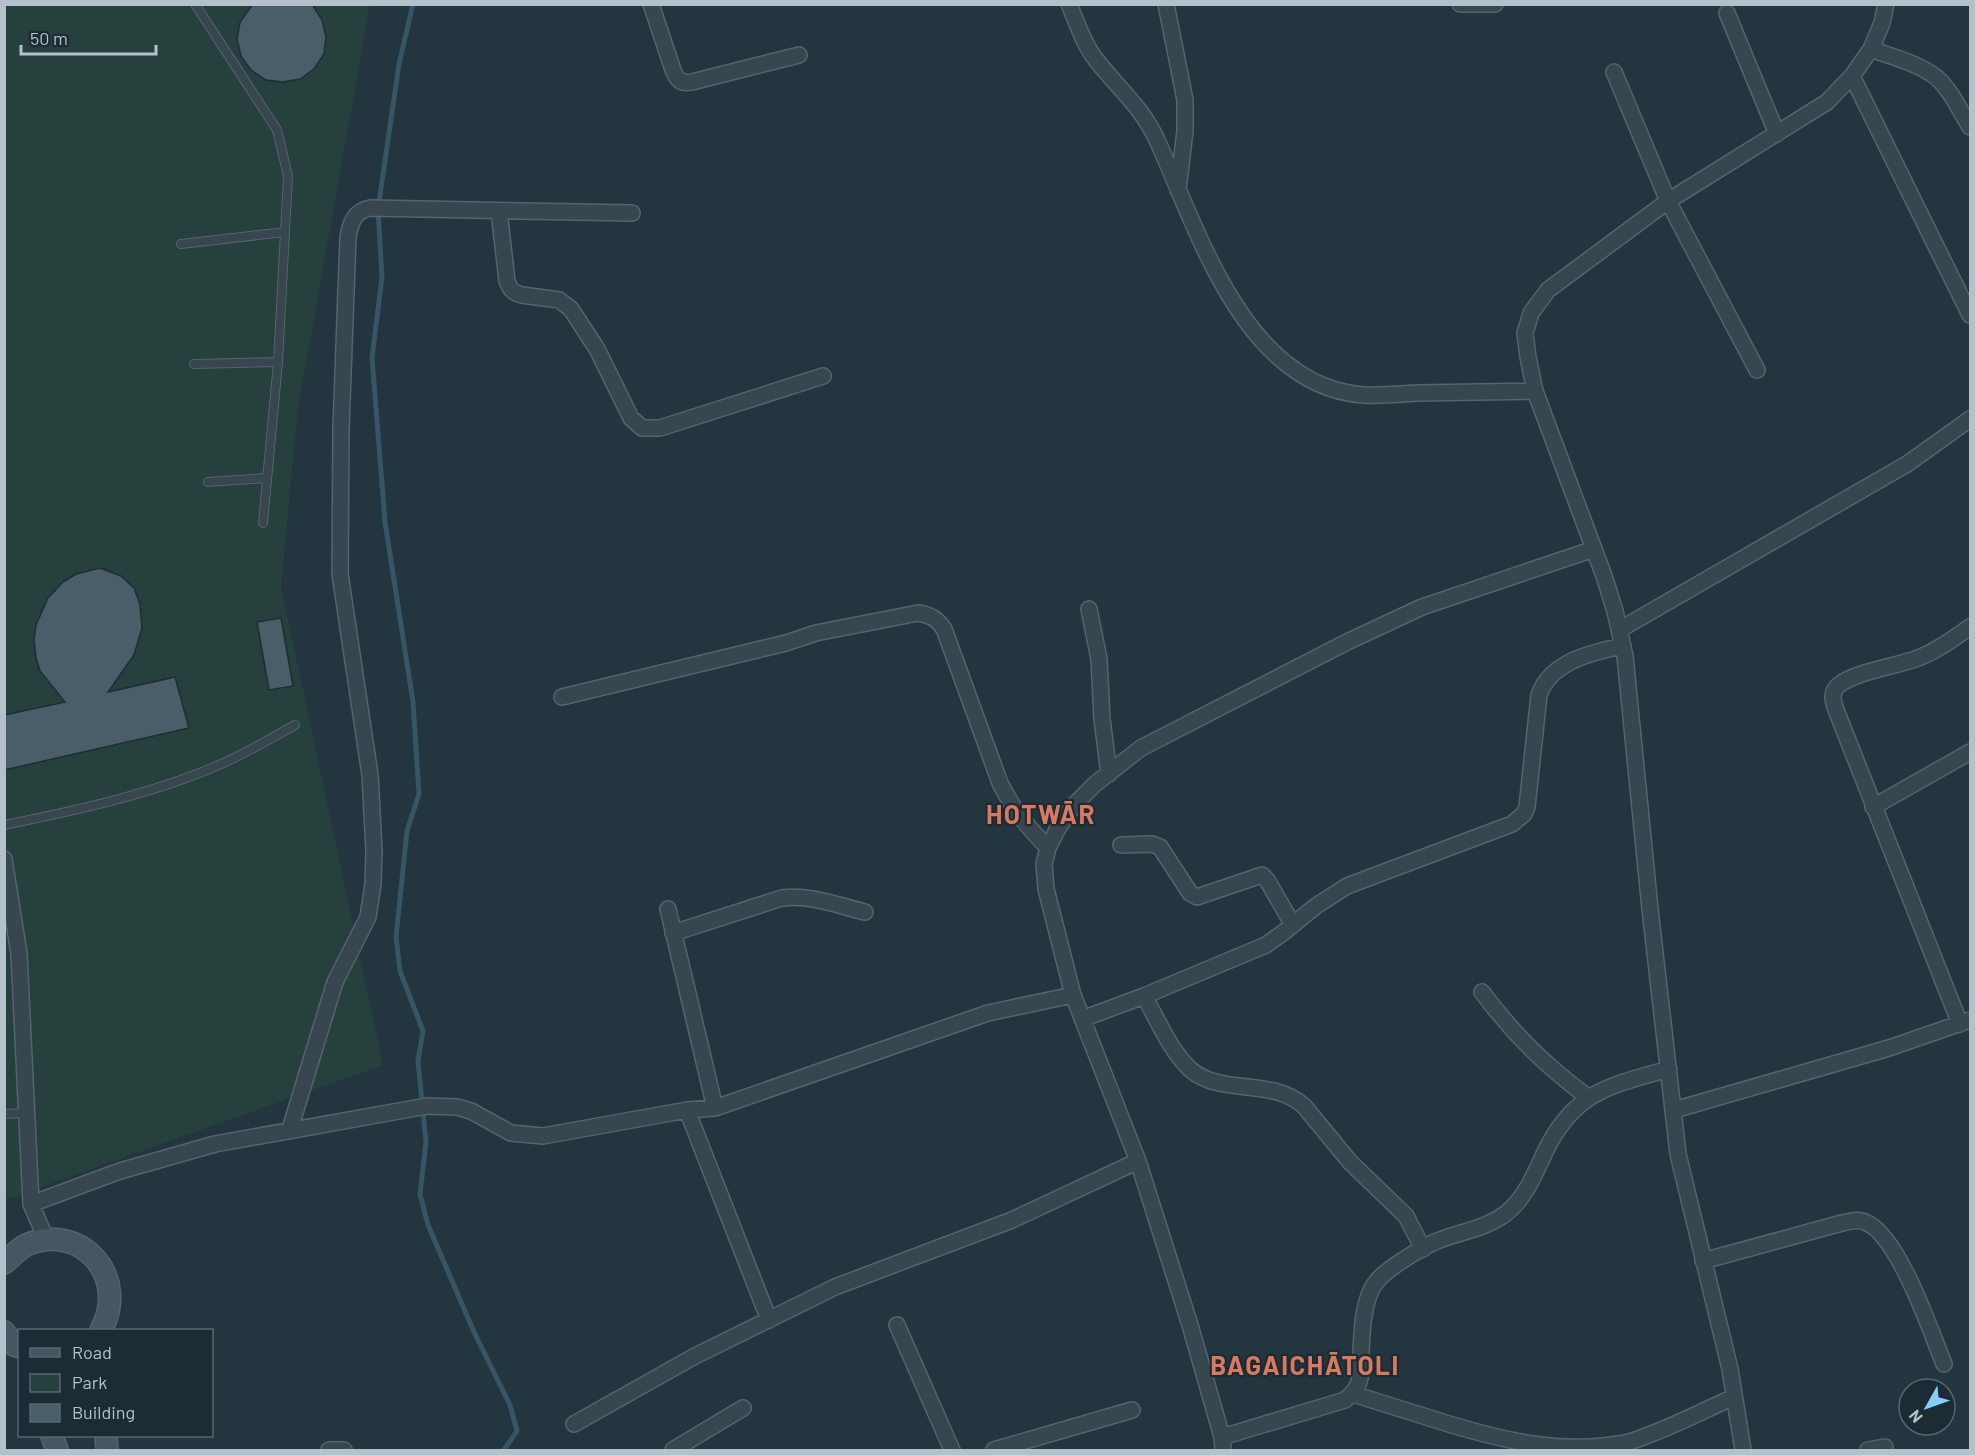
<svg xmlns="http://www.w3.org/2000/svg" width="1975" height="1455" font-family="Barlow,sans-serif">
<rect width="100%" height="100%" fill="#23353f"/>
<path fill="#25403d" d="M4,5H370L298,409L281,586L383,1065L5,1200Z"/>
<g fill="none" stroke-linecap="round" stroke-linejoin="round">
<path stroke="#365567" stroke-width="5" d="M413,4L399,64L378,209L382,277L372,358L385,522L413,702L419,794L407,831L396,937L400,971L423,1031L418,1061L426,1142L420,1194L428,1225L474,1332L510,1405L517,1431L504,1450"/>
</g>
<path fill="#495e68" stroke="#1e2d36" stroke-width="1.5" d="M253,4H312L322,20L326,37L324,54L314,69L300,79L283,82L266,80L251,70L241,56L237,39L240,22Z
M100,568L121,576L134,588L140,604L142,628L134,655L108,692L175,677L189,728L4,770V715L65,702L40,671L36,658L34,640L36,625L48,598L63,582L76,574Z
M281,618L293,686L269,690L257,622Z"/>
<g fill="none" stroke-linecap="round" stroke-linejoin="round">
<g stroke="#55646d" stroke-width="10">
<path id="lane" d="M195,4L277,130L288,176L278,362L263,523
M181,244L285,232
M194,364L278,362
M208,482L267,478
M4,825C79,810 166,791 234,758C255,748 275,736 295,725
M4,1114L25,1113"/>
</g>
<g stroke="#55646d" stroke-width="18">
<path id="street" d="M651,4L673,70C677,80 681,84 692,82L799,55
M1069,4C1077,23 1084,45 1097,61C1119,89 1141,106 1157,140C1198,230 1244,386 1363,395C1381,396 1400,394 1417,393C1457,392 1496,392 1535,391
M1166,4L1185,100V131L1178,190
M1460,4H1495
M1727,13L1777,134
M1871,49C1892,57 1918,63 1936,77C1951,90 1960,111 1970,127
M1614,72L1668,201L1757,370
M1852,76L1970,315
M499,211L507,281C510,290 514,293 522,295L559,300L571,309L597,349L631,418L642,428H660L823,376
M1089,609L1099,659L1102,719L1109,774
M1619,630L1907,464L1970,419
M562,697L786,643L816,633L918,613C931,615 937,619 944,629L1000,783C1014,811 1026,825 1048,848
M1873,807L1970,752
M1121,845L1152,844L1160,847L1190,893L1197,897L1262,875L1267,880L1293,925
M4,859L19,954L31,1204L46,1239
M668,909L715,1108
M673,933L782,898C810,894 839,906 865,912
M1482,992C1514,1035 1546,1066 1589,1098
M1144,996C1158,1020 1170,1051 1191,1070C1222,1096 1271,1077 1304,1106L1350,1162L1406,1216L1423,1249
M1082,1019L1144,996L1266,945L1284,932L1316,906L1347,886L1512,824L1524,814L1527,807L1539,695C1550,662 1592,652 1623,646
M1960,1024L1836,710C1833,701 1830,692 1839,685C1854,672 1898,666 1918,658C1937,651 1954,638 1970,627
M687,1110L769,1320
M1674,1110L1889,1048L1970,1020
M290,1129L335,982L368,917L373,884L374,850L370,775L340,574L341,428L348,238C350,224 354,211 370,208L632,213
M31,1204L120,1171L215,1144L427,1106L457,1107L471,1111L511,1133L543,1136L687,1110L715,1108L988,1013L1073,995
M1703,1261L1842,1223C1850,1221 1858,1219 1865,1222C1898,1234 1931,1332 1944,1364
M897,1325L952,1450
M1353,1394C1385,1404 1417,1414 1449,1424C1508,1442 1567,1455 1629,1442C1665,1431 1700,1412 1734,1397
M574,1424L695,1356L835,1287L1012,1220L1138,1161
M1222,1437L1345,1400C1353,1393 1358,1388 1360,1378C1362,1351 1359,1302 1377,1281C1386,1269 1423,1247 1437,1241C1459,1232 1485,1229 1505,1214C1524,1200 1534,1176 1544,1154C1573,1092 1608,1086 1669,1069
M329,1450H344
M673,1450L743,1408
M994,1450L1132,1410
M1223,1450L1222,1437L1190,1325L1138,1161L1073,995L1046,889L1044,864L1048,848L1057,830L1073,806L1095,784L1141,748L1347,642L1422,607L1594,549
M1743,1450L1730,1369L1678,1154L1650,909L1625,656L1615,611L1604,576L1535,391L1528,357L1525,333L1531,313L1548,290L1668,201L1827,102L1852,76L1871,49L1882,23L1886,4
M1868,1450L1885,1447"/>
</g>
<g stroke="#55646d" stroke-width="24">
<path id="secondary" d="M4,1263C11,1258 18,1249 26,1245C81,1221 130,1277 101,1330
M4,1332L14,1345L20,1347
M52,1436L57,1450
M106,1436L107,1450"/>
</g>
<use href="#lane" stroke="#37464f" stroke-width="8"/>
<use href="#street" stroke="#37464f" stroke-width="15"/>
<use href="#secondary" stroke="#455762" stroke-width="21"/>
</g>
<g text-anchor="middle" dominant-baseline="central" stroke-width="4.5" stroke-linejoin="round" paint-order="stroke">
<g font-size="26" font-weight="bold" letter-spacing="1.5" fill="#d9795f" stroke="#1c2b34">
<text x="1041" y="813">HOTWĀR</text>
<text x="1305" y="1364">BAGAICHĀTOLI</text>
</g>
</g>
<rect width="1975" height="1455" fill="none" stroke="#b3c1ca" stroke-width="12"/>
<rect x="18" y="1329" width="195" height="108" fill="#1c2b34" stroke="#586770" stroke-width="1.5"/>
<rect x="30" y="1348" width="30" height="9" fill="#455762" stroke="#586770" stroke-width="1.5"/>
<text x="72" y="1359" font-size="18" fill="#b3c1ca">Road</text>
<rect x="30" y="1374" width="30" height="18" fill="#25403d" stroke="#586770" stroke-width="1.5"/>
<text x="72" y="1389" font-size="18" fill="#b3c1ca">Park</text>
<rect x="30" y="1404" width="30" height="18" fill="#495e68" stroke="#586770" stroke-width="1.5"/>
<text x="72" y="1419" font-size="18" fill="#b3c1ca">Building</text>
<g transform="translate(1927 1407) rotate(230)"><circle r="28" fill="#1c2b34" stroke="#586770" stroke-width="1.5"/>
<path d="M0-4.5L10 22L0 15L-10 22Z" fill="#86cefc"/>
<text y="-9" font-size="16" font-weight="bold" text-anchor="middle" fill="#b3c1ca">N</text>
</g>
<path d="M21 45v9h135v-9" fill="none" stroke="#b3c1ca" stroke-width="3"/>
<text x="30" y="45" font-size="18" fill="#b3c1ca" stroke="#1c2b34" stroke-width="4.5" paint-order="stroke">50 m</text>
</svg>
